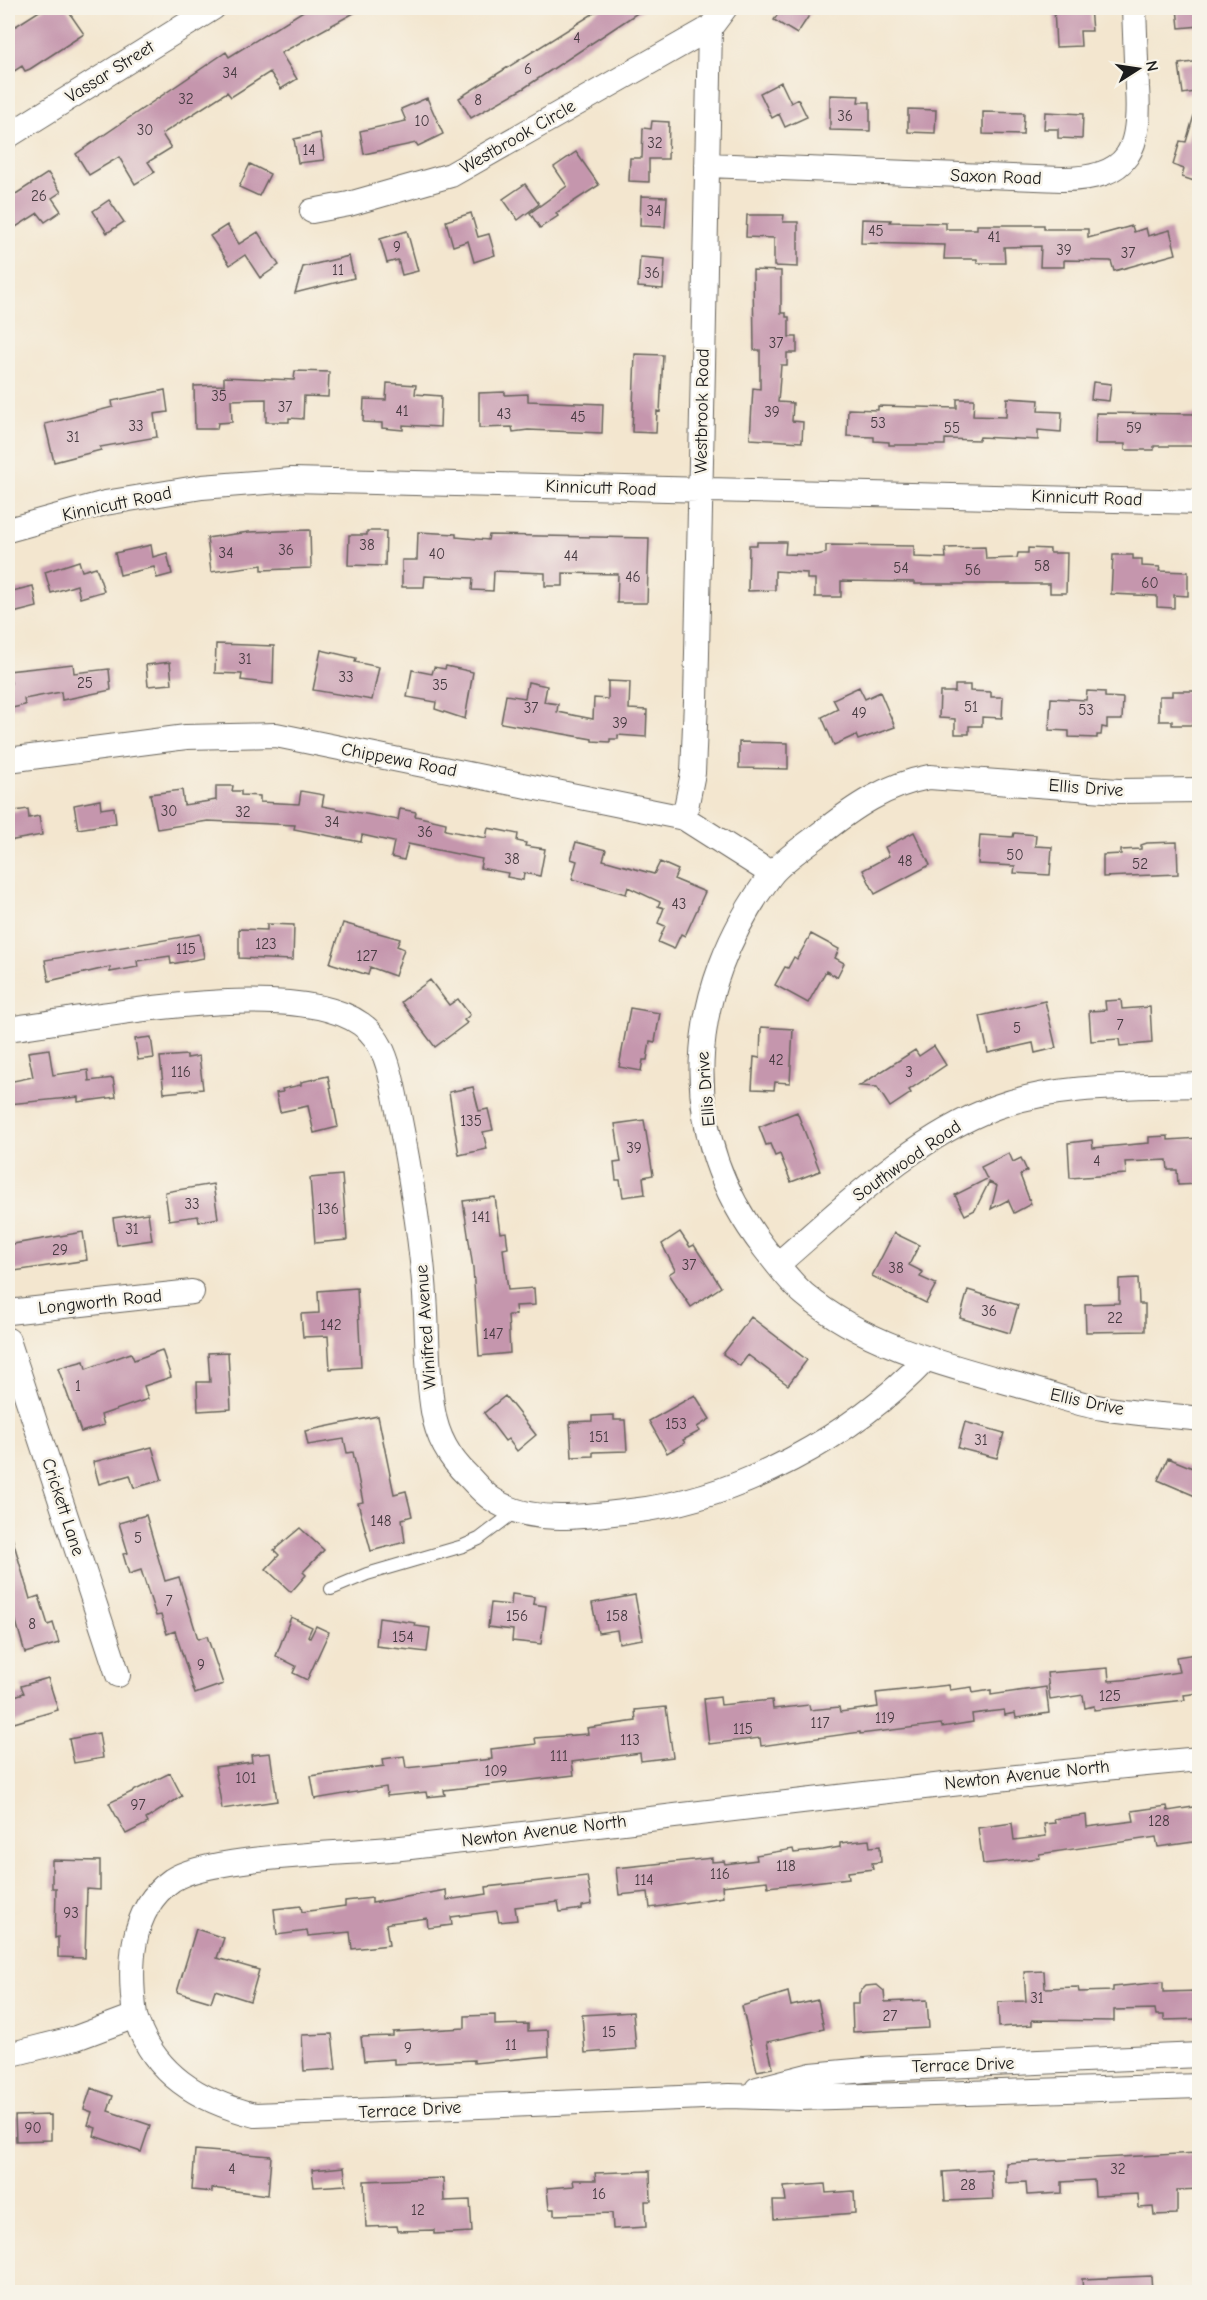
<svg xmlns="http://www.w3.org/2000/svg" width="1207" height="2300" font-family="'Comic Neue',sans-serif">
<rect width="100%" height="100%" fill="#f7f3e8"/>
<filter id="ink" filterUnits="userSpaceOnUse"><feTurbulence type="fractalNoise" baseFrequency=".0167" numOctaves="2"/><feDisplacementMap in="SourceGraphic" scale="12" xChannelSelector="R" yChannelSelector="G"/><feConvolveMatrix kernelMatrix="1 2 1 2 8 2 1 2 1" color-interpolation-filters="sRGB"/></filter>
<filter id="wash" filterUnits="userSpaceOnUse"><feTurbulence type="fractalNoise" baseFrequency=".008" numOctaves="4" result="noise"/><feDisplacementMap in="SourceGraphic" scale="24" xChannelSelector="R" yChannelSelector="G"/><feGaussianBlur stdDeviation="1.35" result="paint"/><feColorMatrix in="noise" values="0 0 0 0 0 0 0 0 0 0 0 0 0 0 0 0 0 1.4 0 .05"/><feComposite in="paint" operator="in"/></filter>
<g filter="url(#wash)">
<rect width="100%" height="100%" fill="#f3e6cf"/>
<g id="blocks">
<path fill="#c596ad" d="M44,8H66L84,34L30,69L25,71L22,66L8,75V31Z
M308,8H363L281,53L297,79L281,89L270,72L231,97L227,92L162,134L171,148L148,162L155,172L135,184L119,157L89,175L76,154L226,52L229,57Z
M602,8H645L524,88L471,118L459,98Z
M782,8H814L797,34L774,20Z
M1054,8H1090L1092,31H1080L1081,46L1056,47Z
M1177,8H1200V26L1179,28Z
M1200,61V91L1183,94L1179,64Z
M781,82L791,103L798,99L807,117L785,127L779,114L772,118L760,93Z
M830,95L859,96L858,102H870V131L830,130Z
M427,98L443,134L418,146L416,143L364,154L360,131L406,121L401,109Z
M908,109L936,110L935,133L908,132Z
M983,112L1024,113L1023,135L983,134Z
M1045,112L1083,114L1082,139L1058,138V129H1044Z
M1195,112H1200V183L1182,177L1184,169L1173,165L1180,141L1186,142Z
M652,121L669,122L668,159H649V182L629,181L630,158H642L643,128L651,129Z
M320,133L324,160L298,163L294,139Z
M576,152L599,185L556,213L558,216L540,228L530,213L567,186L554,167Z
M250,164L270,174L259,196L239,187Z
M48,173L61,192L52,198L61,211L45,222L38,213L8,232V199Z
M525,184L539,204L518,220L503,199Z
M641,196L667,197L665,227L640,226Z
M109,200L124,222L107,233L93,211Z
M471,213L478,237L489,234L495,255L474,262L468,241L453,246L446,221Z
M747,215H784L783,222H798V267L774,266V238L746,237Z
M862,219L891,220L890,222L946,223V229H977V225H1044V229H1088V238L1132,226L1134,232L1146,228L1148,236L1170,230L1176,254L1114,271L1111,261L1064,260V267H1040L1041,246L1004,247L1005,263H977V259H944L945,245L861,243Z
M227,225L239,244L258,232L279,265L260,278L245,255L230,265L210,236Z
M407,231L418,271L402,275L398,260L387,263L380,239Z
M349,256L354,278L295,293L303,267Z
M640,257L665,259L663,289L638,287Z
M753,270L781,271V313H786V317H789V337H797V353H787V365H781L778,402L793,403L792,421L803,422L802,442L750,439L753,388L760,389V350H754Z
M635,354L663,355L660,412L657,411L656,433L632,432Z
M295,371L329,372L328,397L304,396L303,419L289,418V422H266V399L231,400L232,422L218,423L217,429H195L194,386L224,385V377L294,380Z
M1093,382L1111,384L1109,401L1091,399Z
M387,383L416,385L415,394L441,396L440,427L403,425V430L382,428V423L363,422L364,399L386,400Z
M165,390L168,412L154,414L157,437L100,447L101,450L54,462L45,424L113,407L112,401Z
M505,392V395L528,394V401L603,404L602,433L528,430L513,432L512,427L479,428V393Z
M1007,398L1039,400L1038,411L1062,412L1061,432L1038,430V440L980,437L979,440L945,439V445H889V442L874,441V437L847,436L848,409L878,410V406L957,408V399H974L973,416L1006,417Z
M1096,413L1200,414V446H1154V450H1125V444H1095Z
M310,530L311,568L262,570V565L211,572L207,538L249,532Z
M367,531H386L385,566L348,565L349,535H367Z
M418,532L456,534V537L488,540L489,535L649,538L647,603H617L618,574L563,573V586H545V573L494,571L493,591L472,590L473,578L425,576L424,587H402V560H417Z
M757,542H786L785,554L817,555L826,553V545L914,546V557L946,558L945,548L985,547L986,559L1017,558L1018,553H1028V548L1050,549V553H1067L1066,593H1050V584H915V582L841,581V597H815V579H807V573L775,571V590L748,591L749,545H757Z
M151,545L153,557L167,553L172,574L157,578L154,567L120,575L115,553Z
M1113,555H1133V559H1142V566L1160,567L1159,571L1188,572V596L1174,595V608L1157,607V596L1111,594Z
M79,561L82,571L96,567L104,591L80,598L77,585L51,593L45,572Z
M33,586L37,607L13,613L8,592Z
M216,644L274,646L273,684L241,680L242,674L215,673Z
M321,650L356,658L355,662L379,667L372,700L313,690Z
M170,662L172,684L148,686L146,665Z
M73,664L74,673L109,669L111,690L62,700L61,692L24,699L25,705L8,709V683H11L8,671Z
M446,666L473,672L465,719L435,709L436,702L407,697L412,670L432,674L434,667L445,669Z
M608,681L630,682L629,709L647,710L646,737L618,735V739H610V742L592,741V739L501,723L506,695L525,698L528,682L547,686L544,702L558,704L557,712L593,719L594,698L608,699Z
M955,685H970V691L991,692V697H1003L1002,718L982,717V726H969V734H955V719L939,718L940,692H955Z
M859,687L865,699L880,692L895,727L858,740L856,735L834,745L822,717L838,709L833,699Z
M1087,691L1105,692V697L1123,698L1122,720H1107V728L1102,727L1101,735H1097V738L1069,737V731L1049,730L1051,698L1086,700Z
M1172,691H1200V725H1172V721H1159V696H1172Z
M739,742L788,743V769L739,768Z
M216,786H233L232,791H241V795L260,796V802L299,804L301,791L324,795L322,806L398,820L400,809L416,812L415,816L446,823L445,830L486,838L488,828L518,834L517,841L526,843L525,846L545,849L540,876L524,873L523,880L507,877L508,873L480,868L482,859L408,844L404,860L391,857L394,842L362,835L361,842L294,829L295,825L208,821L157,829L150,794L182,790L184,805L216,800Z
M100,800L101,809L114,807L116,823L78,829L74,805Z
M28,809L29,818L39,816L42,835L8,841V812Z
M914,832L930,865L875,894L863,870L889,856L885,847Z
M1014,833L1036,835L1035,846L1052,847L1050,875L1014,873L1015,866L978,864L980,835L1013,837Z
M576,842L606,850L603,860L654,874L660,862L678,870L674,879L705,892L685,936L681,934L674,949L658,942L665,926L658,923L664,908L658,906L660,902L628,887L626,894L572,879L577,861L571,859Z
M1177,842L1178,874L1103,877V855L1121,854V850L1141,849V845L1147,843Z
M343,923L400,939L397,946L404,949L395,976L370,967L368,975L330,963Z
M267,924L294,925L293,960L239,958V929L267,930Z
M200,934L204,958L171,964L170,956L137,961L138,967L110,972V967L49,981L45,960Z
M811,934L839,949L835,958L844,963L837,977L826,971L808,1003L775,985L785,967L788,968L794,957L797,959Z
M430,980L449,1005L458,999L470,1015L464,1020L467,1023L435,1047L401,1002Z
M1121,1000L1122,1009L1150,1007L1152,1043L1120,1046L1119,1039L1091,1041L1089,1011L1106,1010L1105,1001Z
M1045,1001L1056,1048L1035,1053L1033,1043L988,1053L980,1016Z
M630,1008L660,1013L655,1042L650,1041L647,1060H643L641,1071L619,1067Z
M761,1027L793,1029L790,1083L775,1082L774,1090L752,1089L754,1057L760,1058Z
M151,1037L154,1058L138,1060L135,1039Z
M934,1046L946,1065L909,1090L911,1093L890,1107L877,1087L859,1086L915,1050L919,1056Z
M49,1049L53,1075L88,1070L89,1081L113,1078L116,1097L78,1102V1097L9,1104L8,1082L33,1077L28,1052Z
M187,1055V1058L199,1056L203,1089L164,1093L160,1057Z
M328,1076L338,1127L314,1133L308,1106L280,1112L276,1093L283,1092L282,1089L301,1085V1082Z
M473,1087L479,1111L488,1109L493,1130L483,1132L487,1149L459,1155L449,1092Z
M797,1112L820,1171L791,1182L780,1154L775,1156L770,1144L766,1145L759,1127Z
M644,1120L653,1175L643,1177L645,1194L623,1197L620,1180H616L614,1163L621,1162L615,1124Z
M1168,1136V1140L1200,1138V1184L1178,1185L1177,1170H1168L1167,1160L1125,1162L1126,1174L1070,1178L1068,1143L1092,1140L1093,1148L1149,1143V1137Z
M1009,1153L1013,1162L1021,1158L1027,1171L1020,1175L1031,1204L1014,1213L1008,1200L991,1209L997,1186L989,1182L975,1210L965,1215L955,1195L987,1179L981,1167Z
M342,1175L347,1240L315,1243L310,1178Z
M213,1184L218,1218L199,1222L198,1216L169,1220L165,1192Z
M495,1197L500,1233L506,1232L508,1248L503,1249L508,1290L534,1288L535,1305L515,1306L516,1315H508L510,1353L479,1356L473,1268L463,1201Z
M148,1213L152,1240L117,1245L113,1218Z
M83,1232L87,1260L8,1272V1245Z
M680,1232L690,1247L694,1245L721,1287L691,1307L669,1274L675,1270L662,1244Z
M894,1233L919,1245L909,1265L923,1272L920,1277L936,1284L926,1303L872,1276Z
M1138,1278L1139,1304H1145V1331L1086,1332L1085,1304L1119,1303V1279Z
M357,1288L361,1367L330,1369L328,1336L303,1337L301,1314L319,1313L318,1291Z
M968,1290L1018,1305L1010,1333L960,1318Z
M751,1317L807,1360L788,1385L748,1355L740,1366L723,1354Z
M162,1350L171,1377L144,1386L148,1399L101,1415L104,1425L81,1432L58,1368L84,1361L86,1369L131,1353L134,1360Z
M228,1352L231,1409L198,1411L197,1382H210L208,1353Z
M695,1395L710,1419L697,1427L700,1431L683,1440L685,1443L667,1453L649,1421Z
M505,1396L536,1435L517,1451L508,1439L505,1441L484,1413Z
M614,1415V1420H625L627,1451L593,1452V1456L572,1457L570,1422L592,1421V1416Z
M378,1416L394,1494L406,1491L412,1516L402,1519L405,1542L371,1551L358,1503L363,1502L353,1452L347,1453L344,1439L308,1445L305,1431Z
M965,1422L1004,1433L997,1458L958,1448Z
M152,1447L162,1480L134,1488L130,1475L99,1484L93,1462Z
M1168,1458L1200,1471V1498L1158,1480Z
M146,1515L165,1581L179,1577L198,1639L207,1636L223,1684L195,1694L175,1631L167,1634L161,1615L156,1616L141,1570L129,1574L123,1554L128,1553L119,1523Z
M300,1528L324,1550L303,1572L306,1575L291,1592L266,1569L279,1555L274,1550Z
M12,1537L30,1599L39,1596L48,1625L53,1623L59,1643L25,1653L15,1618L8,1620V1538Z
M512,1594L534,1597L533,1604L546,1606L541,1644L512,1641L513,1630L488,1627L491,1603L511,1605Z
M635,1595L643,1639L619,1643L617,1630L598,1633L592,1603Z
M291,1617L312,1627L308,1636L310,1638L316,1626L329,1632L307,1680L293,1673L296,1666L276,1656Z
M379,1618L416,1623L415,1626L430,1628L427,1652L376,1646Z
M1195,1654L1200,1693L1184,1695L1185,1700L1094,1710V1706L1085,1708L1083,1695L1050,1700L1047,1673L1108,1668L1109,1681L1134,1679L1179,1672L1176,1657Z
M48,1678L58,1710L14,1723L8,1698L24,1693L21,1686Z
M949,1685L950,1690L972,1687L973,1693L991,1690V1695L1046,1687L1049,1713L1016,1718L1015,1713L1005,1715L1004,1710L972,1714L973,1722L942,1727L941,1724L860,1734V1732L761,1746L760,1738L709,1744L704,1699L720,1697L721,1705L772,1700L773,1709L809,1705L810,1710L839,1707L840,1712L878,1707L876,1693Z
M666,1707L673,1757L641,1761L640,1753L572,1762L574,1775L444,1790L445,1795L427,1797L426,1792L387,1796L386,1787L315,1799L311,1776L384,1766L383,1759L404,1756L406,1768L492,1759L491,1749L536,1744L535,1738L588,1734L587,1728L636,1721L635,1710Z
M99,1733L103,1758L74,1763L69,1739Z
M270,1753L277,1801L222,1809L215,1767L252,1762L251,1755Z
M170,1773L182,1796L146,1819L148,1823L126,1834L109,1803Z
M1167,1806L1168,1811L1200,1806V1841L1158,1847L1156,1837L1039,1854L1040,1858L983,1864L978,1828L1012,1823L1014,1840L1046,1836L1044,1824L1055,1823L1054,1819L1086,1815L1087,1827L1134,1821L1132,1811Z
M869,1840L870,1847L880,1846L881,1862L872,1863L873,1869L848,1872L849,1878L768,1887L767,1881L722,1886L723,1897L650,1908L648,1892L619,1895L616,1868L712,1858V1862L724,1861L725,1864L757,1860L756,1855L793,1849L794,1853L823,1850L840,1847V1843Z
M52,1860L100,1861V1890L87,1889L85,1958L58,1957V1937L55,1938L56,1888H52Z
M587,1876L592,1904L582,1906V1909L560,1912L558,1902L515,1907L517,1920L499,1922L497,1911L451,1917L452,1925L428,1928L427,1918L390,1923L386,1924L389,1945L352,1949L350,1932L308,1936L307,1931L277,1935L274,1909L301,1906L302,1912L345,1906V1901L372,1898V1903L446,1890L447,1900L487,1894L486,1887Z
M196,1929L224,1938L217,1958L259,1970L250,2001L215,1990L211,2002L177,1992Z
M1044,1971L1045,1988L1078,1987L1079,1992L1113,1991V1987L1163,1982V1992L1200,1991V2019L1164,2020V2015H1156L1155,2009L1114,2010V2021L1032,2020V2025L999,2027L998,2002L1026,2001L1024,1972Z
M877,1985L884,1991L885,2002L927,2000L929,2028L853,2032L852,2004H859V1993L866,1986Z
M788,1992L791,2006L818,2000L824,2029L767,2042L773,2068L757,2071L742,2006Z
M633,2012L636,2049L585,2053L582,2015Z
M495,2015V2025L528,2024V2031L548,2030L549,2056L474,2063V2060L394,2064V2059L364,2061L361,2037L393,2036V2032L465,2028V2016Z
M332,2034L336,2069L304,2071L302,2035Z
M91,2088L113,2096L108,2111L150,2125L141,2152L94,2136L96,2128L88,2125L92,2112L84,2109Z
M51,2115V2140L16,2141L15,2116Z
M195,2150L271,2156L268,2195L212,2188V2192L192,2190Z
M1197,2153L1200,2189L1177,2190V2214L1154,2215L1153,2207L1139,2208L1138,2194L1095,2196L1094,2180L1062,2182V2193L1027,2195L1026,2182L1006,2183V2163Z
M344,2167L346,2185L314,2187L312,2170Z
M991,2169L993,2199L945,2201L943,2172Z
M650,2171L651,2201H645L646,2227L613,2229L612,2213L554,2215V2209H549L547,2188L574,2186L573,2180H596L595,2173Z
M443,2178L444,2201L470,2200L472,2232L434,2234V2230L398,2231L397,2226L366,2227L364,2181Z
M825,2184L826,2193L854,2191L855,2213L774,2219L773,2201H786L784,2187Z
M1151,2276L1152,2292H1083L1082,2279Z"/>
</g>
</g>
<g filter="url(#ink)">
<use href="#blocks" fill-opacity="0" stroke="#67635b" stroke-width="1.5"/>
<g fill="none" stroke-linecap="round" stroke-linejoin="round">
<g stroke="#67635b" stroke-width="14">
<path id="lane" d="M331,1589L367,1574L463,1546L479,1539L516,1511"/>
</g>
<g stroke="#67635b" stroke-width="26">
<path id="street" d="M8,136L213,8
M707,165L1062,179C1131,179 1141,148 1137,87C1136,60 1135,34 1134,8
M312,211L349,204L451,175L710,28
M8,530L105,503L202,487L292,480L1200,502
M8,760L186,737L276,735L684,818L772,874
M1200,790L1118,791L929,777C886,785 854,807 820,834C805,846 784,859 771,875C685,990 674,1133 765,1249C777,1264 789,1281 804,1294C865,1346 949,1366 1025,1387C1051,1394 1077,1404 1103,1408C1135,1414 1168,1415 1200,1419
M684,818L693,773L696,701L710,28L725,8
M8,1029C90,1018 294,976 361,1024C389,1043 392,1084 399,1115C410,1171 419,1226 424,1282C428,1325 426,1369 433,1411C437,1436 449,1458 468,1476C475,1483 483,1493 492,1499C530,1526 588,1516 631,1511C739,1499 853,1436 927,1358
M778,1264C843,1208 914,1137 996,1107C1059,1084 1133,1087 1200,1085
M8,1312L192,1292
M8,1340L118,1675
M135,2016C153,2074 199,2101 255,2115L729,2096L800,2098L1200,2086
M8,2055L76,2038L135,2016C129,1969 128,1911 172,1880C210,1855 349,1854 401,1848C667,1818 933,1783 1200,1759
M757,2089L811,2075L877,2069L1200,2055"/>
</g>
<use href="#lane" stroke="#fff" stroke-width="12"/>
<use href="#street" stroke="#fff" stroke-width="24"/>
</g>
</g>
<g text-anchor="middle" dominant-baseline="central" stroke-width="5" stroke-linejoin="round" paint-order="stroke">
<g font-size="15" fill="#463a40">
<text x="577" y="38">4</text>
<text x="528" y="69">6</text>
<text x="230" y="73">34</text>
<text x="186" y="99">32</text>
<text x="478" y="100">8</text>
<text x="845" y="116">36</text>
<text x="422" y="121">10</text>
<text x="145" y="130">30</text>
<text x="655" y="143">32</text>
<text x="309" y="150">14</text>
<text x="39" y="196">26</text>
<text x="654" y="211">34</text>
<text x="876" y="231">45</text>
<text x="994" y="237">41</text>
<text x="397" y="247">9</text>
<text x="1064" y="250">39</text>
<text x="1128" y="253">37</text>
<text x="338" y="270">11</text>
<text x="652" y="273">36</text>
<text x="776" y="343">37</text>
<text x="219" y="396">35</text>
<text x="285" y="407">37</text>
<text x="402" y="411">41</text>
<text x="772" y="412">39</text>
<text x="504" y="414">43</text>
<text x="578" y="417">45</text>
<text x="878" y="423">53</text>
<text x="136" y="426">33</text>
<text x="952" y="428">55</text>
<text x="1134" y="428">59</text>
<text x="73" y="437">31</text>
<text x="367" y="545">38</text>
<text x="286" y="550">36</text>
<text x="226" y="553">34</text>
<text x="437" y="554">40</text>
<text x="571" y="556">44</text>
<text x="1042" y="566">58</text>
<text x="901" y="568">54</text>
<text x="973" y="570">56</text>
<text x="633" y="577">46</text>
<text x="1150" y="583">60</text>
<text x="245" y="659">31</text>
<text x="346" y="677">33</text>
<text x="85" y="683">25</text>
<text x="440" y="685">35</text>
<text x="971" y="707">51</text>
<text x="531" y="708">37</text>
<text x="1086" y="710">53</text>
<text x="859" y="713">49</text>
<text x="620" y="723">39</text>
<text x="169" y="811">30</text>
<text x="243" y="812">32</text>
<text x="332" y="822">34</text>
<text x="425" y="832">36</text>
<text x="1015" y="855">50</text>
<text x="512" y="859">38</text>
<text x="905" y="861">48</text>
<text x="1140" y="864">52</text>
<text x="679" y="904">43</text>
<text x="266" y="944">123</text>
<text x="186" y="949">115</text>
<text x="367" y="956">127</text>
<text x="1120" y="1025">7</text>
<text x="1017" y="1028">5</text>
<text x="776" y="1060">42</text>
<text x="181" y="1072">116</text>
<text x="909" y="1072">3</text>
<text x="471" y="1121">135</text>
<text x="634" y="1148">39</text>
<text x="1097" y="1161">4</text>
<text x="192" y="1204">33</text>
<text x="328" y="1209">136</text>
<text x="481" y="1217">141</text>
<text x="132" y="1229">31</text>
<text x="60" y="1250">29</text>
<text x="689" y="1265">37</text>
<text x="896" y="1268">38</text>
<text x="989" y="1311">36</text>
<text x="1115" y="1318">22</text>
<text x="331" y="1325">142</text>
<text x="493" y="1334">147</text>
<text x="78" y="1386">1</text>
<text x="676" y="1424">153</text>
<text x="599" y="1437">151</text>
<text x="981" y="1440">31</text>
<text x="381" y="1521">148</text>
<text x="138" y="1538">5</text>
<text x="169" y="1601">7</text>
<text x="517" y="1616">156</text>
<text x="617" y="1616">158</text>
<text x="32" y="1624">8</text>
<text x="403" y="1637">154</text>
<text x="201" y="1665">9</text>
<text x="1110" y="1696">125</text>
<text x="885" y="1718">119</text>
<text x="820" y="1723">117</text>
<text x="743" y="1729">115</text>
<text x="630" y="1740">113</text>
<text x="559" y="1756">111</text>
<text x="496" y="1771">109</text>
<text x="246" y="1778">101</text>
<text x="138" y="1805">97</text>
<text x="1159" y="1821">128</text>
<text x="786" y="1866">118</text>
<text x="720" y="1874">116</text>
<text x="644" y="1880">114</text>
<text x="71" y="1913">93</text>
<text x="1037" y="1998">31</text>
<text x="890" y="2016">27</text>
<text x="609" y="2032">15</text>
<text x="511" y="2045">11</text>
<text x="408" y="2048">9</text>
<text x="33" y="2128">90</text>
<text x="232" y="2169">4</text>
<text x="1118" y="2169">32</text>
<text x="968" y="2185">28</text>
<text x="599" y="2194">16</text>
<text x="418" y="2210">12</text>
</g>
<g font-size="18" fill="#1c1c1c" stroke="#f7f3e8">
<text transform="translate(110 72) rotate(-32)">Vassar Street</text>
<text transform="translate(518 137) rotate(-30)">Westbrook Circle</text>
<text transform="translate(996 177) rotate(2)">Saxon Road</text>
<text transform="translate(702 411) rotate(-89)">Westbrook Road</text>
<text transform="translate(601 488) rotate(2)">Kinnicutt Road</text>
<text transform="translate(1087 498) rotate(2)">Kinnicutt Road</text>
<text transform="translate(117 504) rotate(-12)">Kinnicutt Road</text>
<text transform="translate(399 760) rotate(11)">Chippewa Road</text>
<text transform="translate(1086 788) rotate(4)">Ellis Drive</text>
<text transform="translate(706 1089) rotate(-95)">Ellis Drive</text>
<text transform="translate(907 1161) rotate(-35)">Southwood Road</text>
<text transform="translate(100 1302) rotate(-6)">Longworth Road</text>
<text transform="translate(426 1327) rotate(-94)">Winifred Avenue</text>
<text transform="translate(1087 1402) rotate(12)">Ellis Drive</text>
<text transform="translate(63 1507) rotate(72)">Crickett Lane</text>
<text transform="translate(1027 1775) rotate(-6)">Newton Avenue North</text>
<text transform="translate(544 1831) rotate(-7)">Newton Avenue North</text>
<text transform="translate(963 2065) rotate(-2)">Terrace Drive</text>
<text transform="translate(410 2110) rotate(-3)">Terrace Drive</text>
</g>
</g>
<rect width="1207" height="2300" fill="none" stroke="#f7f3e8" stroke-width="30"/>
<g transform="translate(1138 69) rotate(78)" stroke="#f7f3e8" stroke-width="4.5" paint-order="stroke">
<path d="M0-4.5L10 22L0 15L-10 22Z" fill="#1c1c1c"/>
<text y="-9" font-size="16" font-weight="bold" text-anchor="middle" fill="#1c1c1c">N</text>
</g>
</svg>
